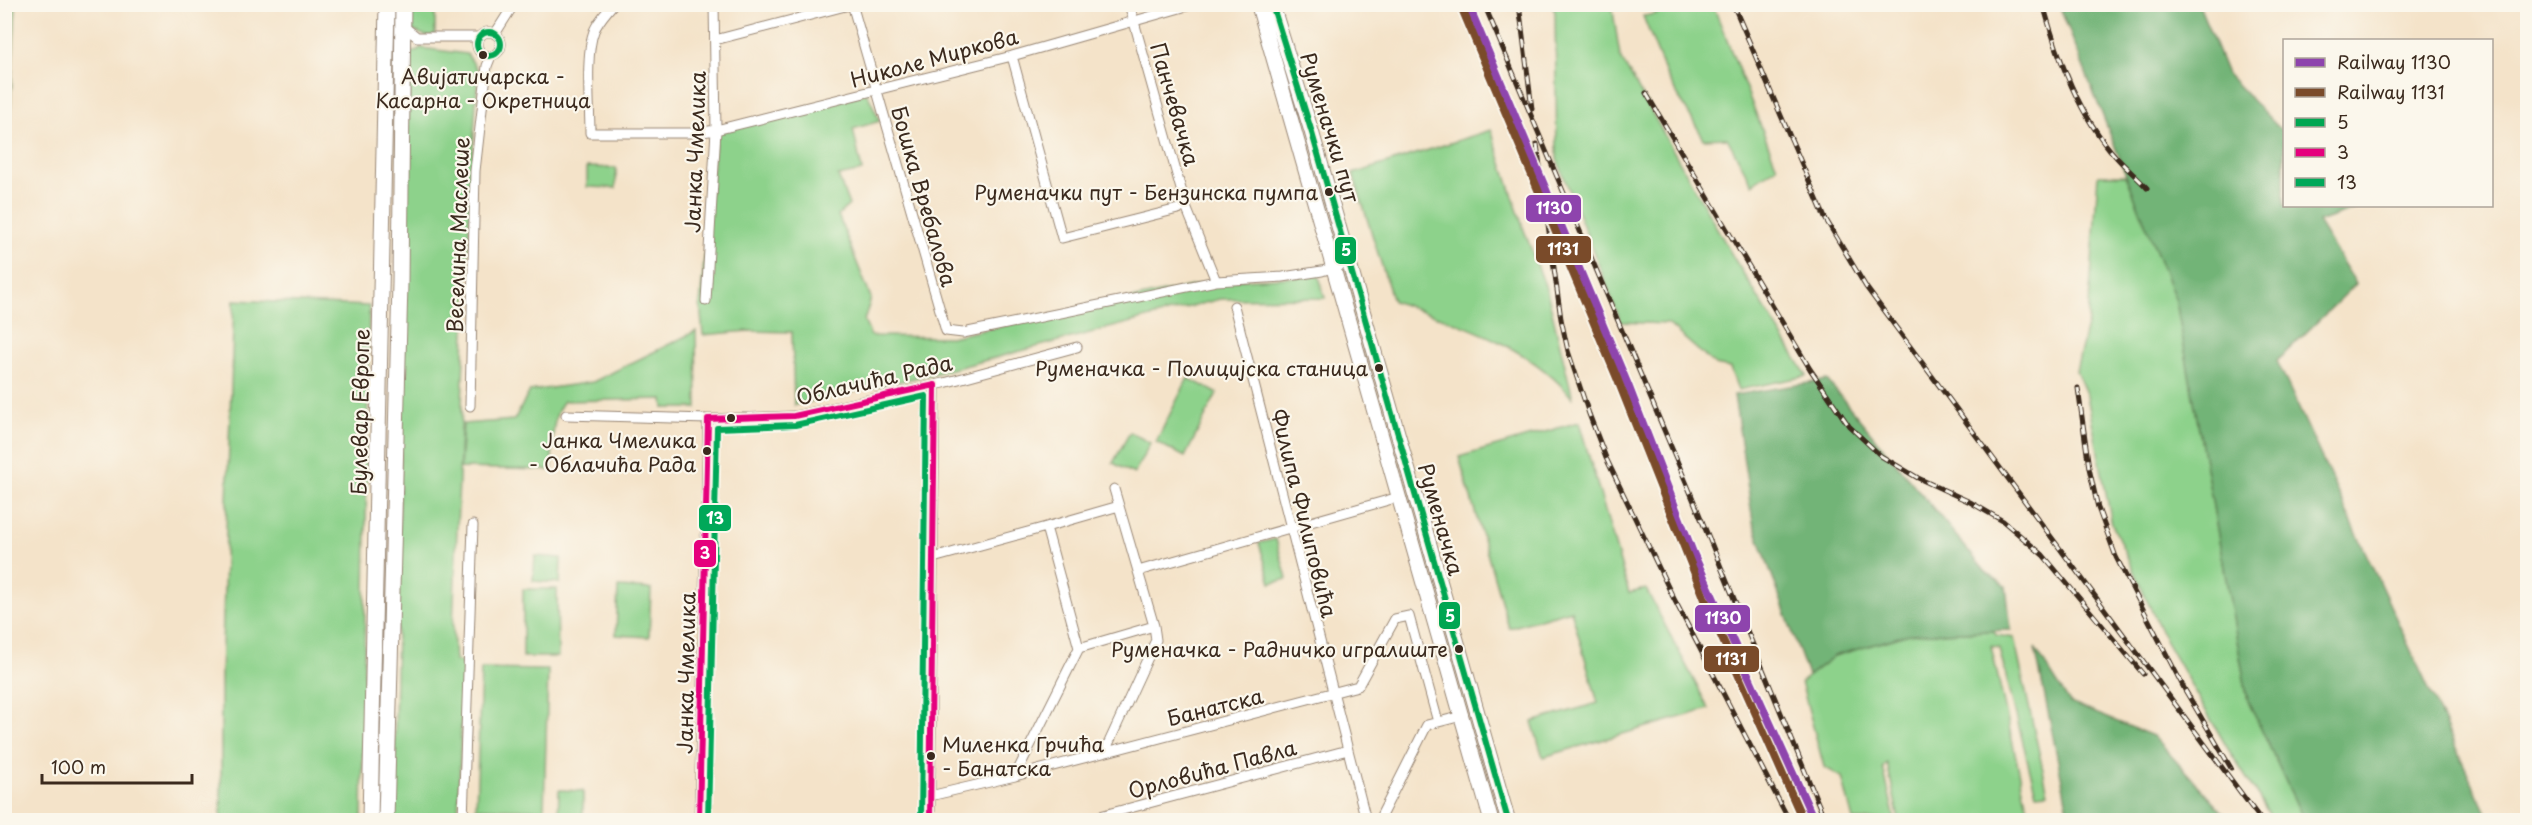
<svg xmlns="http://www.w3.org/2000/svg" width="2532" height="825" font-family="'Playpen Sans',sans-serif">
<rect width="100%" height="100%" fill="#fbf7ec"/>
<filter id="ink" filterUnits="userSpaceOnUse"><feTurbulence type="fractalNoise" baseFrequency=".0167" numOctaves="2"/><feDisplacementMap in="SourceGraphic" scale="12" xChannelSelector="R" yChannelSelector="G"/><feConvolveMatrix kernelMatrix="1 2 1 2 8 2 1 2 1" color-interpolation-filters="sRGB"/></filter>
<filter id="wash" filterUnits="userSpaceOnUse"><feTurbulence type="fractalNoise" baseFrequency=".008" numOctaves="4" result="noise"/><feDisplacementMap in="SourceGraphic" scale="24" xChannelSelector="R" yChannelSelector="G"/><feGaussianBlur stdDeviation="1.35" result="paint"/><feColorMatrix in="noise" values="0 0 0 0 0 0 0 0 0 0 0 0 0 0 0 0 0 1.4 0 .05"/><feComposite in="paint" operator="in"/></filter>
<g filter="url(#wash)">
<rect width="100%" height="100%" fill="#f4e3c9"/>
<path fill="#8dd28b" stroke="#647e54" stroke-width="1.5" d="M5,4L16,5L5,208L4,5Z
M409,5H435V35L426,36L412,30Z
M1552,5H1612L1620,56L1735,260L1807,376L1738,390L1730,368L1715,365L1668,324L1621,322L1557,159L1555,12Z
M1660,5H1713L1777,167L1752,184L1727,138L1704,139L1668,79L1643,16L1656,14Z
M421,48L467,54L478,70L471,183L453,627L455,661L463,662L458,820H393L409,54Z
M867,93L880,121L853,129L862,171L838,176L849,205L838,215L871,298L864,321L871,336L950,337L1216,281L1319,276L1325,298L1220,299L937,373L794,405L792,332L749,331L703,335L700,305L716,130Z
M1491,130L1524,230L1547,291L1573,399C1529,344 1457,323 1393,301L1353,174Z
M587,167L616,168V188L587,187Z
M2098,175H2126L2176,301L2248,701L2304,820H2273L2228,749L2166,642L2112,524L2087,396L2076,371L2088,321Z
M234,300L369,306L362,820H221V676Z
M696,331L697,408H664L663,399L564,401C550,417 553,449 552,470L460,468L463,424L514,420L530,391L593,382Z
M1188,378L1217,393L1185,457L1156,442Z
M1579,422L1629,593L1646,589L1709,709L1543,757L1532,722L1598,703L1571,610L1509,628L1459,457Z
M1130,432L1150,443L1134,474L1113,463Z
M1276,539L1287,579L1271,583L1259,543Z
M535,556L561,558L560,583L533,581Z
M618,587L651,589L649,637L616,635Z
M523,589H557L558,657H523Z
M1994,631L1996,635L2014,638L2048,793L2036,794L1999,648L1991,646L2030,820H1899L1887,763L1883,767L1895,820H1853L1842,777L1824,767L1801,682L1834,656L1909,634Z
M481,669L548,670L544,810L476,808Z
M559,790L583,791V820H558Z
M476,812L537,814V820H475Z"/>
<path fill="#72b477" stroke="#566f4a" stroke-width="1.5" d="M2059,5H2199L2227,74L2284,133V206H2355L2358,208L2318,222L2356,284L2277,361L2487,815L2460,820H2304L2248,701L2176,301Z
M1827,380L1986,572L2006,586L2011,630L1909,634L1834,656L1808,676L1753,522L1734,395Z
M2035,648L2070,703L2153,736L2230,820H2070Z"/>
</g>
<g filter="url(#ink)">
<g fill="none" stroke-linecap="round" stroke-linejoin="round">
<g stroke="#988674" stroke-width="11">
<path id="street" d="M613,4C606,13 598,21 594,31C585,54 590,107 590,133H695L716,130L1012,56L1194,4
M852,4L946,331L963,333L1216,281L1283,277L1322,271L1348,263
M1129,4L1186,207L1216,281
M402,25L417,37H480
M477 44a12 12 0 1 1 24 0a12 12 0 1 1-24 0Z
M495,34L514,4
M715,40L853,4
M1012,56L1062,238L1186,207
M706,301L716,130L714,4
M1234,306L1366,820
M470,406L475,171L487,66L491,56
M566,415L708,419L794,416L944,383L1077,347
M1114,489L1154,626L1079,648L1046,527L1119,506
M933,558L1046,527
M1138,571L1399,497
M1105,751L1156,640L1154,626
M1015,776L1358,686L1395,619L1409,616L1438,722
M930,796L1015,776L1079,648
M463,820L473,525
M699,820L708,419
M930,820L935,385
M1085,820L1348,750
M1379,820L1427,725L1462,716"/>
</g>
<g stroke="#988674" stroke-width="16">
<path id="secondary" d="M1258,4L1491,820
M1272,4L1312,133L1508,820"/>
</g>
<g stroke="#988674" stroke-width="17">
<path id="primary" d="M370,820L387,4
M386,820L400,283L403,4"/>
</g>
<use href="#street" stroke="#fff" stroke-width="9"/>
<use href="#secondary" stroke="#fff" stroke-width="14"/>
<use href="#primary" stroke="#fff" stroke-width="15"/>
<g stroke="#3b2a1e" stroke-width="5">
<path id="rail" d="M1484,4L1686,482L1825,820
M1519,4L1532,109
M1733,4L1825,218L1866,287L2261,820
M2043,4C2058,59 2079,116 2117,158C2127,169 2138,178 2147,188
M1646,93L1810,369L1849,426L1881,456L1918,478L1970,502L2003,521L2043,555L2143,674
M1537,144L1561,319L1568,351L1589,414L1606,458L1672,595L1789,820
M1617,378L1646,434
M2078,388L2089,468L2098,508L2116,557L2185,690L2231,768
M1693,553L1706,602"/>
</g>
<use href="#rail" stroke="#fbf7ec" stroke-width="3" stroke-dasharray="9" stroke-linecap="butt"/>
<g stroke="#fbf7ec" stroke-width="10">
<path id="bus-1" d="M1272,4L1312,133L1508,820
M477 44a12 12 0 1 1 24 0a12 12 0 1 1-24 0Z"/>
</g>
<g stroke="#fbf7ec" stroke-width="10">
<path id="bus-2" d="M699,820L708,419L794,416L935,385L930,820"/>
</g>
<g stroke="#fbf7ec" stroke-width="10">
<path id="bus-3" d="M708,820L717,428L795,425L926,396L921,820"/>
</g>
<use href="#bus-1" stroke="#00a651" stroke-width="6"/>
<use href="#bus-2" stroke="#e5007d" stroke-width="6"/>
<use href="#bus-3" stroke="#00a859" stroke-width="6"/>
<g stroke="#fbf7ec" stroke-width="12">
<path id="rail-1" d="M1468,4L1628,385L1693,553L1814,820"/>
</g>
<g stroke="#fbf7ec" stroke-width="12">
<path id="rail-2" d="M1460,4L1617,378L1706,602L1803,820"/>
</g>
<use href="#rail-1" stroke="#8e44ad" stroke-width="8"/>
<use href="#rail-2" stroke="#7a4b2a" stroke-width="8"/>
</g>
</g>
<g fill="#3b2a1e" stroke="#fbf7ec" stroke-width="2">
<circle cx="483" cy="55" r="5"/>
<circle cx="1329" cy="192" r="5"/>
<circle cx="1379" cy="368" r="5"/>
<circle cx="731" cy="418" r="5"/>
<circle cx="707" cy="451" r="5"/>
<circle cx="1459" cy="649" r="5"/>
<circle cx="931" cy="756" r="5"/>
</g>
<g text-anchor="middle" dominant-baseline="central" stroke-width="4.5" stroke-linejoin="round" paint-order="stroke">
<g font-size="20" fill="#3b2a1e" stroke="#fbf7ec" text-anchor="end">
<text x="483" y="76" text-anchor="middle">Авијатичарска -<tspan x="483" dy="24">Касарна - Окретница</tspan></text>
<text x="1318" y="192">Руменачки пут - Бензинска пумпа</text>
<text x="1368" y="368">Руменачка - Полицијска станица</text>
<text x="696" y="440">Јанка Чмелика<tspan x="696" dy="24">- Облачића Рада</tspan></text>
<text x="1448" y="649">Руменачка - Радничко игралиште</text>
<text x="942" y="744" text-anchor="start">Миленка Грчића<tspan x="942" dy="24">- Банатска</tspan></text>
</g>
<g font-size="21" fill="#3b2a1e" stroke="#fbf7ec">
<text transform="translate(934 57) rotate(-15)">Николе Миркова</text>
<text transform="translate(1176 104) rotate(74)">Панчевачка</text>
<text transform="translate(1331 127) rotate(73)">Руменачки пут</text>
<text transform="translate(694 152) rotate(-88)">Јанка Чмелика</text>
<text transform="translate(925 196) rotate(74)">Бошка Вребалова</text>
<text transform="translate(457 235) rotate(-88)">Веселина Маслеше</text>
<text transform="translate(874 379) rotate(-13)">Облачића Рада</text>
<text transform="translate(359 412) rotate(-89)">Булевар Европе</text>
<text transform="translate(1305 513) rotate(76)">Филипа Филиповића</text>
<text transform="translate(1442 519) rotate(74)">Руменачка</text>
<text transform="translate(685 673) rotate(-89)">Јанка Чмелика</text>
<text transform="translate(1215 706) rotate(-14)">Банатска</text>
<text transform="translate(1212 768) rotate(-15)">Орловића Павла</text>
</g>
</g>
<g stroke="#fbf7ec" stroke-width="2">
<rect x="1525" y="194" width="57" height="29" rx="6" fill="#8e44ad"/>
<rect x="1535" y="235" width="57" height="29" rx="6" fill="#7a4b2a"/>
<rect x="1334" y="236" width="23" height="29" rx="6" fill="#00a651"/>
<rect x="698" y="504" width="34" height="28" rx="6" fill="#00a859"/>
<rect x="693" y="539" width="24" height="29" rx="6" fill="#e5007d"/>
<rect x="1438" y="601" width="23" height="29" rx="6" fill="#00a651"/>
<rect x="1694" y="604" width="57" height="29" rx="6" fill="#8e44ad"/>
<rect x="1703" y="645" width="57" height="28" rx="6" fill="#7a4b2a"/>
</g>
<g font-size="16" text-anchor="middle" font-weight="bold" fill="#fff">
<text x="1554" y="214">1130</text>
<text x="1563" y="255">1131</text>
<text x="1346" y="256">5</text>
<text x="715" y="524">13</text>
<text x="705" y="559">3</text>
<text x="1450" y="622">5</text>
<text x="1723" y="624">1130</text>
<text x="1731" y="665">1131</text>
</g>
<rect width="2532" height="825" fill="none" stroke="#fbf7ec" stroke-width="24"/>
<rect x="2283" y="39" width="210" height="168" fill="#fbf7ec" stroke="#aea59a" stroke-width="1.5"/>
<rect x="2295" y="58" width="30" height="9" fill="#8e44ad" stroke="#aea59a" stroke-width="1.5"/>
<text x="2337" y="69" font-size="18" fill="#3b2a1e">Railway 1130</text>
<rect x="2295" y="88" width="30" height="9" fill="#7a4b2a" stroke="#aea59a" stroke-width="1.5"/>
<text x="2337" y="99" font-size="18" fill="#3b2a1e">Railway 1131</text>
<rect x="2295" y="118" width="30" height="9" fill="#00a651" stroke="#aea59a" stroke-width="1.5"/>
<text x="2337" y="129" font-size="18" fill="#3b2a1e">5</text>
<rect x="2295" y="148" width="30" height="9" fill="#e5007d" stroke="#aea59a" stroke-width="1.5"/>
<text x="2337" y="159" font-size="18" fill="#3b2a1e">3</text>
<rect x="2295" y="178" width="30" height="9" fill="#00a859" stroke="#aea59a" stroke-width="1.5"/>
<text x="2337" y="189" font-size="18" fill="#3b2a1e">13</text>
<path d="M42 774v9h150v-9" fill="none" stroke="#3b2a1e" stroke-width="3"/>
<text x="51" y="774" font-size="18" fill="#3b2a1e" stroke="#fbf7ec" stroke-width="4.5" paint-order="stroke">100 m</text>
</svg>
